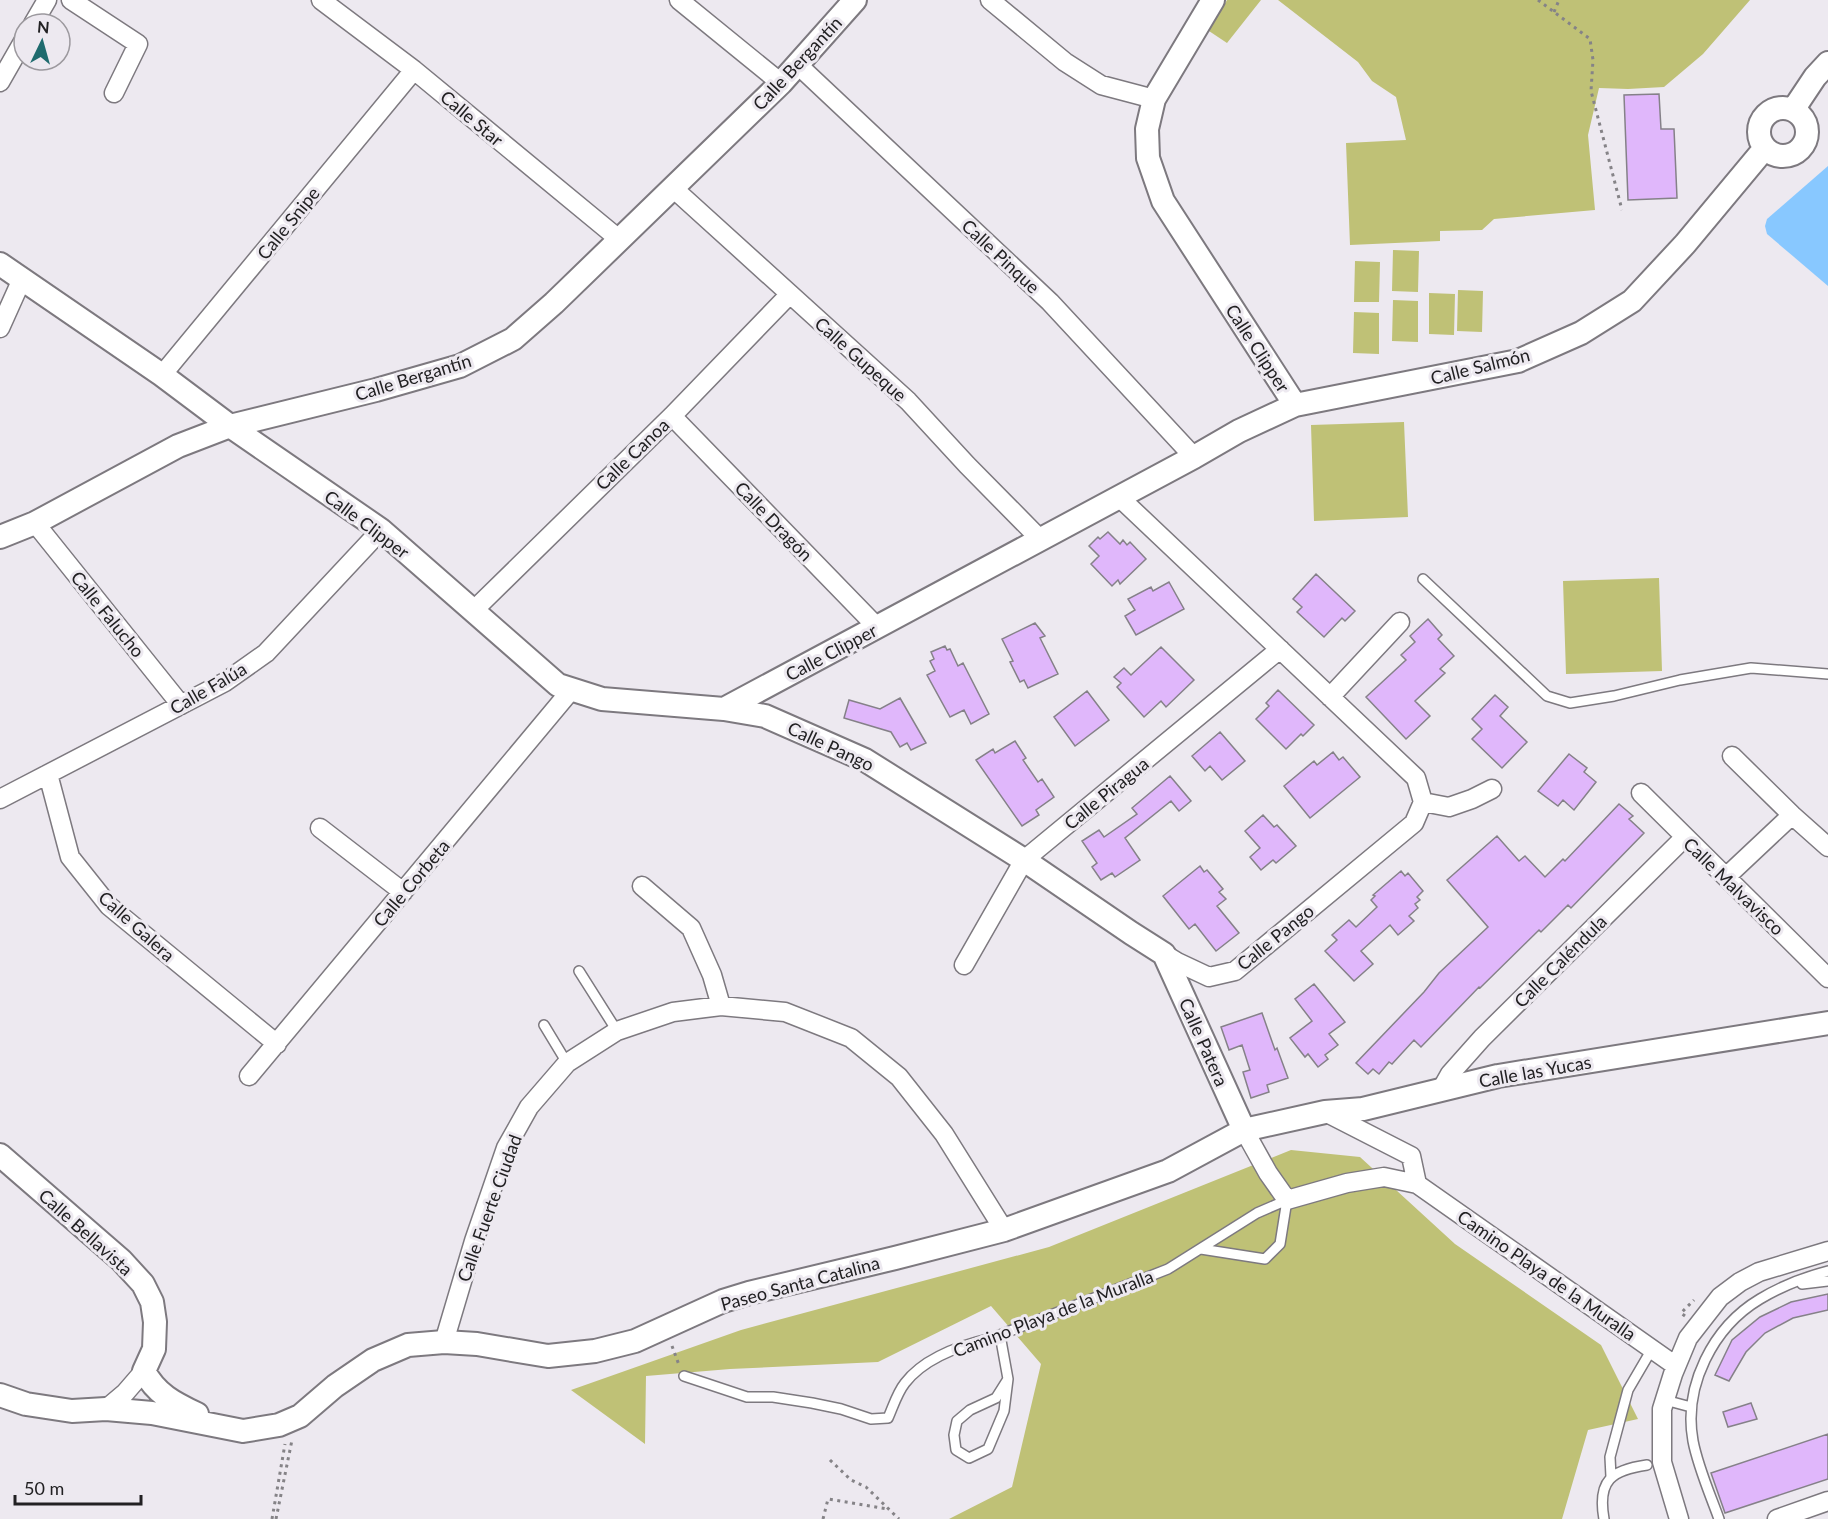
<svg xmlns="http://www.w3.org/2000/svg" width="1828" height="1519" font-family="Lato,sans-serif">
<rect width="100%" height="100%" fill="#ede9f0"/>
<path fill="#bfc176" d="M1227,0H1261L1227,43L1209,31Z
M1278,0H1750L1703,54L1664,87L1628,89L1599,88L1588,135L1595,210L1494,219L1482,230L1440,231V241L1350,245L1346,143L1406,140L1396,97L1372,81L1358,62Z
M1393,250L1419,251L1418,292L1392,291Z
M1355,261L1380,262L1379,302H1354Z
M1458,290L1483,291L1482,332L1457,331Z
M1429,293L1455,294L1454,335L1429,334Z
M1393,300L1418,301V342L1392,341Z
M1354,312L1379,313V354L1353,353Z
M1404,422L1408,517L1314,521L1311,425Z
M1659,578L1662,671L1566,674L1563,581Z
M1291,1150L1360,1157L1455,1244L1601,1345L1638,1419L1588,1430L1562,1519H949L1012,1487L1041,1364L991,1306L878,1362L730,1369L646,1376L645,1444L571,1390L741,1330L1049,1247Z"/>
<path fill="#88c8ff" d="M1828,166V286L1767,234L1765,226L1767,219Z"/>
<path fill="#e0b7fb" stroke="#858188" stroke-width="1.5" d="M1659,94L1661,129H1674L1677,198L1628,200L1624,95Z
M1108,532L1120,544L1123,540L1127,545L1130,542L1146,559L1120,584L1118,580L1112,586L1091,564L1099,556L1089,546L1098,537L1100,539Z
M1316,574L1355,611L1345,621L1342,618L1324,637L1297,612L1302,607L1293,599Z
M1169,582L1184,609L1136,635L1125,616L1135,610L1128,599L1151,587L1153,591Z
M1428,619L1442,635L1438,639L1454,656L1440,669L1445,673L1415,701L1430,716L1406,739L1366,697L1406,660L1401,655L1415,642L1410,636Z
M1035,623L1045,636L1040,638L1058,674L1028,688L1024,680L1020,682L1010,662L1013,661L1002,639Z
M945,646L947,650L950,649L958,666L963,663L989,714L971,724L964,710L950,717L927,675L935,671L930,661L934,659L931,652Z
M1161,647L1194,680L1166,707L1161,701L1144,717L1117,687L1121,683L1114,677L1124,668L1131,675Z
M1278,690L1314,725L1303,736L1301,734L1286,749L1256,719L1269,706L1266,703Z
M1087,691L1109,720L1075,746L1054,717Z
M1495,695L1508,707L1500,716L1527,742L1502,768L1472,739L1482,729L1472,719Z
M900,698L926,743L911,750L907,743L900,747L891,732L844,718L849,700L880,709Z
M1220,732L1245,761L1222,780L1210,766L1205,771L1192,756Z
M1015,741L1026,758L1023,760L1038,782L1042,779L1054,797L1036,810L1039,815L1022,826L976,760L993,749L995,753Z
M1333,752L1339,760L1343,757L1360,777L1310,818L1284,786L1314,761L1317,765Z
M1569,754L1587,768L1584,772L1596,782L1574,810L1563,800L1558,806L1538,791Z
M1170,776L1191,801L1179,811L1171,801L1125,838L1140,860L1115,877L1112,873L1101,880L1092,867L1097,863L1082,841L1099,830L1104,837L1137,814L1132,808Z
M1619,804L1633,816L1629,819L1644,833L1571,908L1568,905L1541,932L1539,930L1480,988L1479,987L1421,1047L1414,1040L1392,1064L1389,1062L1379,1074L1373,1069L1368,1074L1356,1063L1424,992L1439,973L1488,927L1447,880L1497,836L1519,861L1525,856L1545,877L1563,859L1565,861Z
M1263,815L1274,827L1277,825L1296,846L1276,863L1273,860L1261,870L1250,857L1260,848L1245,831Z
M1200,866L1204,872L1207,870L1223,889L1219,892L1226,899L1217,906L1239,933L1216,951L1195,924L1189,929L1163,896Z
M1401,871L1405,876L1408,873L1423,891L1417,897L1420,900L1415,904L1418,908L1409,916L1414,921L1398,935L1390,925L1361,951L1373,964L1354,981L1325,951L1337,940L1332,935L1349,920L1356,927L1377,907L1371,900L1375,896L1373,895Z
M1314,984L1345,1022L1329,1034L1338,1045L1325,1055L1328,1059L1318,1067L1308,1054L1305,1057L1290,1038L1312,1021L1295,999Z
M1262,1013L1275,1050L1277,1048L1288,1078L1267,1085L1269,1092L1251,1098L1243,1072L1250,1070L1242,1045L1229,1050L1221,1027Z
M1828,1294V1310L1793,1318L1765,1333L1746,1352L1729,1381L1715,1375L1732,1340L1760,1317L1791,1302Z
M1751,1403L1757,1419L1728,1427L1723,1412Z
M1828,1434V1479L1725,1513L1711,1473Z"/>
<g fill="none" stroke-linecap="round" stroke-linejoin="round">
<g stroke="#7d797f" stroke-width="12">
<path id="service" d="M1423,579L1547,696L1570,703L1614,696L1680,680L1751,668L1828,674
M579,971L617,1031
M544,1025L567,1063
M1201,1249L1265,1259L1280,1244L1287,1200
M1802,1284L1828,1281
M1000,1335L1008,1379L1004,1411L988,1449L969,1458L956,1450L954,1435L957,1421L970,1410L996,1398L1008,1379
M684,1376L747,1397H773L812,1403L841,1409L871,1419L888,1418C893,1407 897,1393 905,1383C925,1357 961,1345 992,1338L1168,1269L1257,1213L1287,1200
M1665,1400L1691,1407
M1611,1477L1610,1457L1628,1390L1652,1349
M1604,1519C1597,1480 1612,1470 1647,1465
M1719,1519C1710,1494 1698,1467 1693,1441C1683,1386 1713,1327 1760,1299C1780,1287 1805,1277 1828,1271"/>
</g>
<g stroke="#7d797f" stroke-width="21">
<path id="minor" d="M71,0L138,44L114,93
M321,0L414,70L620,240
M679,0L781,83
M990,0L1065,62L1101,85L1154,99
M33,24L47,0
M798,65L1050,302L1194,457
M0,82L24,40
M673,188L908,401L967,465L1040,539
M0,328L22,279
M162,375L414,70
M672,416L877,627
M1119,497L1416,778L1423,802L1414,823L1235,971L1209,977L1177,962L1164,954
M35,523L181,705
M473,611L672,416L789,295
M1330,697L1400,622
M1732,756L1792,815L1828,847
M48,774L70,857L109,906L277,1044
M1641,793L1828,978
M0,799L225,682L266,653L381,530
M1423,802L1449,807L1472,799L1492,789
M320,828L403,892
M1726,877L1792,815
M642,886L691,928L712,975L721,1006
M964,965L1024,860L1280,649
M249,1076L572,689
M1441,1090L1450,1074L1482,1038L1685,837
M1325,1112L1411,1156L1417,1184
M1244,1130L1268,1173L1287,1200L1347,1183L1384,1177L1417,1184L1676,1366
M444,1342L474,1241L506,1148L529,1107L567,1063L617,1031L673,1012L721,1006L785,1012L851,1038L899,1077L944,1134L1004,1230
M106,1409L125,1393L144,1371
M1679,1519L1662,1462V1409L1673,1374L1688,1338L1720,1297L1740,1282L1759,1272L1828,1251
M1777,1519L1828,1501"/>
</g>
<g stroke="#7d797f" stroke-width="26">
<path id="tertiary" d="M1213,0L1154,99L1147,129L1148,158L1163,201L1295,405
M1759 132a24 24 0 1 1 48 0a24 24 0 1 1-48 0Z
M1793,110L1815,77L1828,63
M0,264L162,375L230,426L381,530L558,685L602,699L724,709L765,716L865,760L1024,860L1131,933L1164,954L1244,1130
M0,537L35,523L178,446L230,426L376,390L460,366L513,339L554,303L781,83L855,0
M724,709L1194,457L1239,431L1295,405L1518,361L1581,333L1632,301L1685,244L1765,148
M0,1155L121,1260L143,1284L152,1302L155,1322L154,1349L144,1371C156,1394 174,1403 197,1414
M0,1395L26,1404L72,1411L106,1409L152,1413L243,1431L279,1425L300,1416L335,1386L373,1360L408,1345L444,1342L477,1344L548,1356L595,1351L635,1341L723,1301L749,1293L895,1258L1004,1230L1168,1171L1244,1130L1325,1112L1363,1109L1498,1076L1828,1023"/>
</g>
<path stroke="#858387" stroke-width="3" stroke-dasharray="3 4.5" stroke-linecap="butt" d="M1538,0L1590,39L1593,60L1591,91L1622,210
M1554,12L1559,0
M1685,1316L1681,1313L1694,1300
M672,1346L679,1365
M830,1460L851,1480L866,1487L899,1519
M272,1519L285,1444
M276,1519L292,1440
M823,1519L828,1499L888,1509"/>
<use href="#service" stroke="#fff" stroke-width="9"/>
<use href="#minor" stroke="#fff" stroke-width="18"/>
<use href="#tertiary" stroke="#fff" stroke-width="22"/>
</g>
<g text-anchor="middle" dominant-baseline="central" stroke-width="6" stroke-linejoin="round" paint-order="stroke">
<g font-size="18" fill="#222123" stroke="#ede9f0">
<text transform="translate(797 63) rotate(-47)">Calle Bergantín</text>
<text transform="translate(472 118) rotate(40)">Calle Star</text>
<text transform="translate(288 223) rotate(-51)">Calle Snipe</text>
<text transform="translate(1001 256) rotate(43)">Calle Pinque</text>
<text transform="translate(1258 348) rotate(57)">Calle Clipper</text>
<text transform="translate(861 359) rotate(42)">Calle Gupeque</text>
<text transform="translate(1480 366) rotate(-14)">Calle Salmón</text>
<text transform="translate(413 377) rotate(-17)">Calle Bergantín</text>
<text transform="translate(632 454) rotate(-44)">Calle Canoa</text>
<text transform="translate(774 521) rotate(46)">Calle Dragón</text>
<text transform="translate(367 524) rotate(37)">Calle Clipper</text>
<text transform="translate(108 614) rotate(51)">Calle Falucho</text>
<text transform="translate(831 652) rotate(-28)">Calle Clipper</text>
<text transform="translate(208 688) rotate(-30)">Calle Falúa</text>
<text transform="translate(831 746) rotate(25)">Calle Pango</text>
<text transform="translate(1106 793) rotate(-39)">Calle Piragua</text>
<text transform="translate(411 883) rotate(-50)">Calle Corbeta</text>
<text transform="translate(1734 886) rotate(44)">Calle Malvavisco</text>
<text transform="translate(137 926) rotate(42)">Calle Galera</text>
<text transform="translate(1275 937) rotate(-39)">Calle Pango</text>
<text transform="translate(1560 961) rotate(-45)">Calle Caléndula</text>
<text transform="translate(1204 1042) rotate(66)">Calle Patera</text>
<text transform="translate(1535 1071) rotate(-10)">Calle las Yucas</text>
<text transform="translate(489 1208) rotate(-70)">Calle Fuerte Ciudad</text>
<text transform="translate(86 1232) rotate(42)">Calle Bellavista</text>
<text transform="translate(1547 1275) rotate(35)">Camino Playa de la Muralla</text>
<text transform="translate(800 1283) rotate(-15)">Paseo Santa Catalina</text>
<text transform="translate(1053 1313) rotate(-21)">Camino Playa de la Muralla</text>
</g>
</g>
<g transform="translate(42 42) rotate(5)"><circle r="28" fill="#ede9f0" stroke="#9c999e" stroke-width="1.5"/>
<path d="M0-4.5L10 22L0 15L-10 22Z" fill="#1f6b6e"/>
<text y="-9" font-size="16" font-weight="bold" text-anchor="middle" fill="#222123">N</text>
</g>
<path d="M15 1495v9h126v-9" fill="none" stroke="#222123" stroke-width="3"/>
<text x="24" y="1495" font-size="18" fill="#222123" stroke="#ede9f0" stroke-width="4.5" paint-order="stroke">50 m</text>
</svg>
